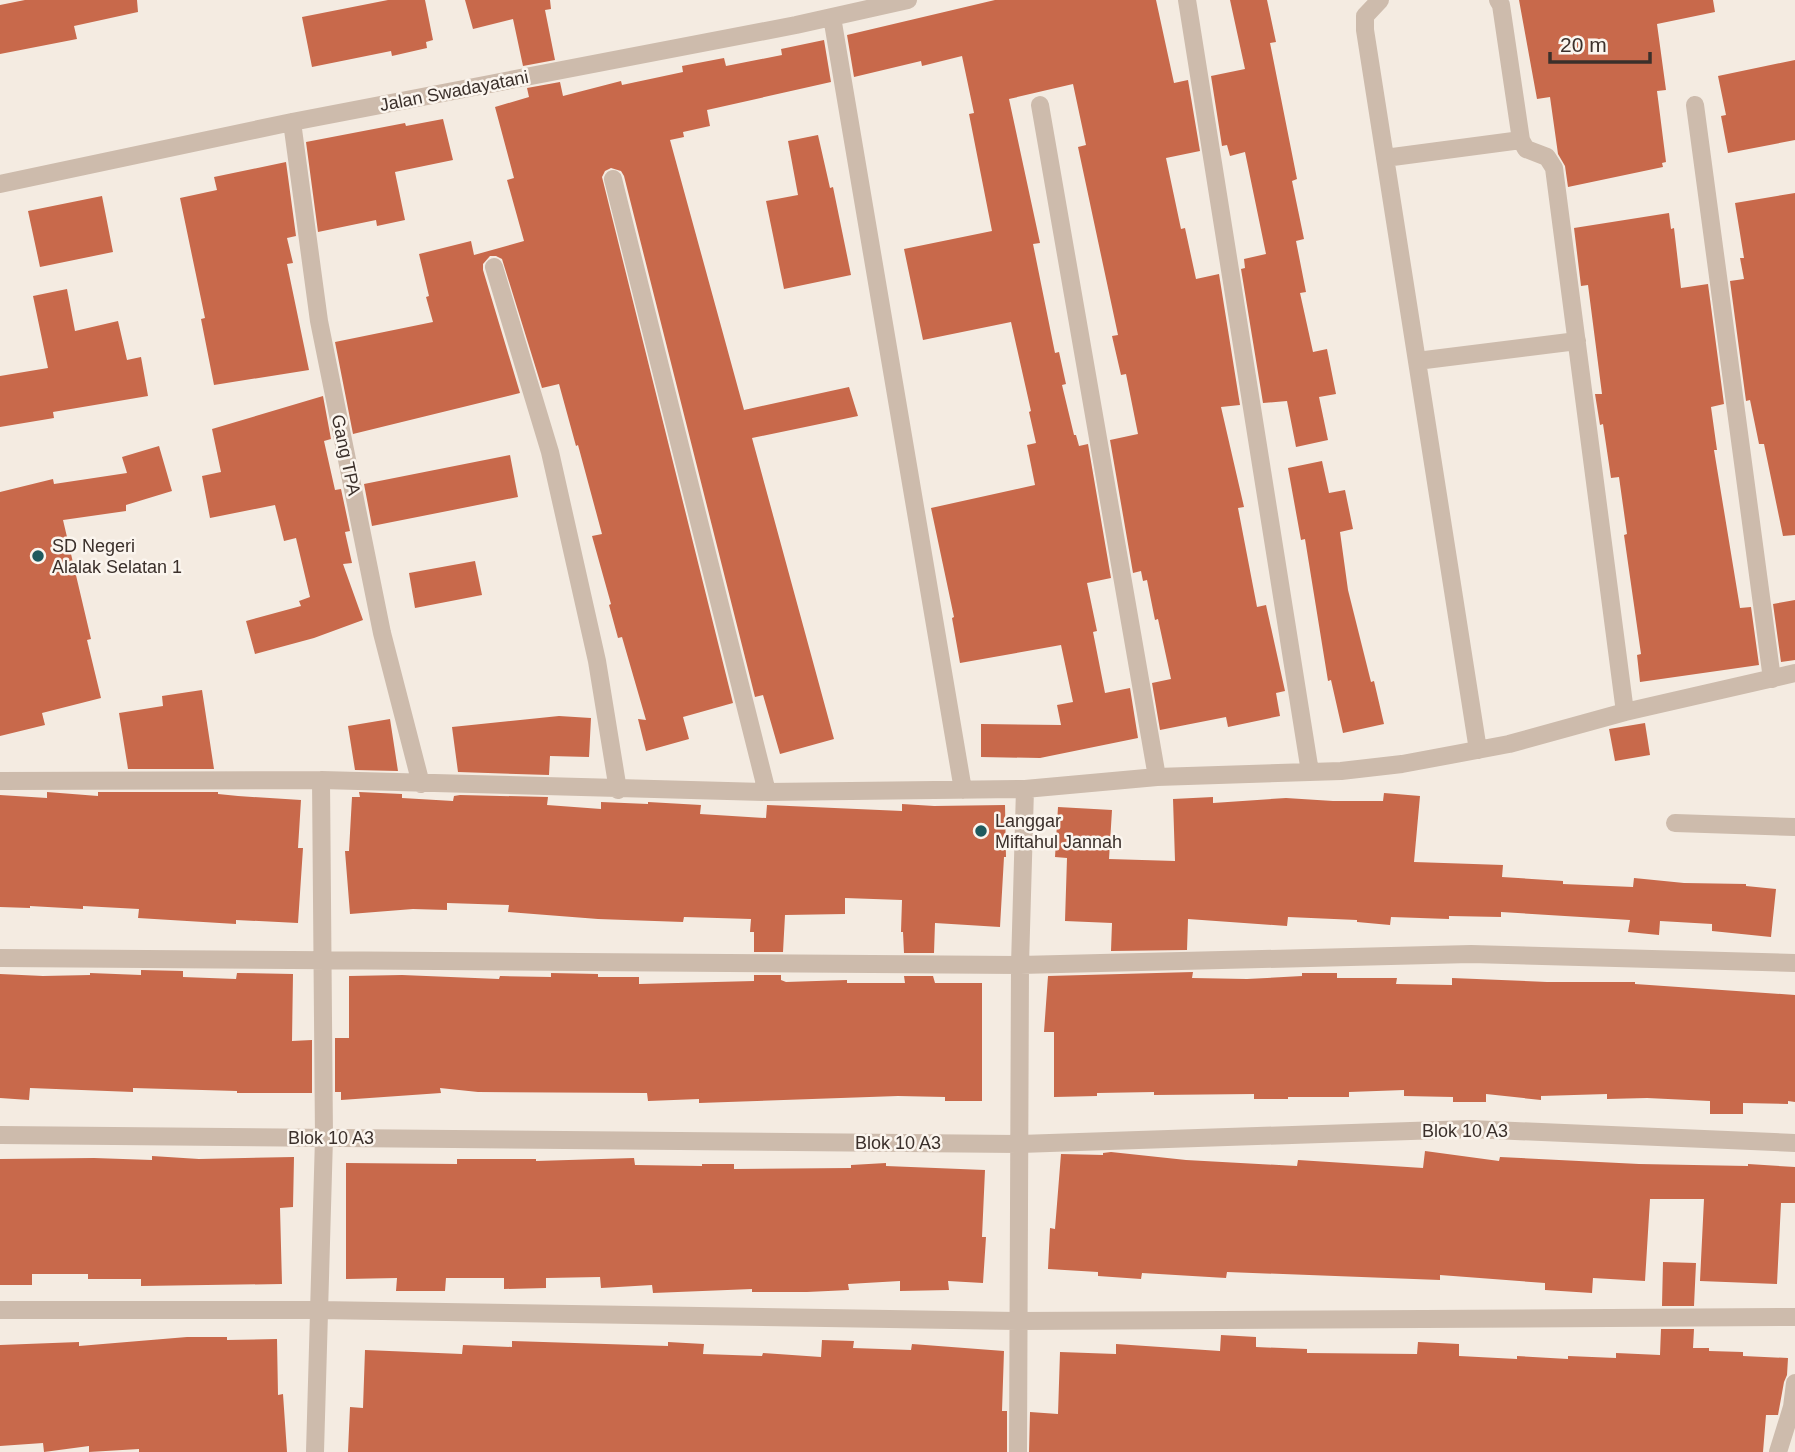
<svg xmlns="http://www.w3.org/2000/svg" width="1795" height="1452" font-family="Helvetica,sans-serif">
<rect width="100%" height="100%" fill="#f4ebe1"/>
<path fill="#c8694b" d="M25,0H137L138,12L74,26L77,39L0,54V5Z
M388,0H425L433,40L426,42L427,48L392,56L391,51L312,67L302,17Z
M465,0H550L551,9L545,10L555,60L523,66L513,19L473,29Z
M995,0H1156L1174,83L1188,80L1200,151L1166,158L1181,229L1185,228L1196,279L1219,274L1240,405L1221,407L1244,507L1238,508L1257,607L1266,605L1285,691L1276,693L1280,716L1228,727L1226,717L1160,730L1152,683L1171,679L1158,619L1155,620L1147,580L1143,581L1141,571L1133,573L1110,440L1138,434L1126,374L1121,375L1112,336L1118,335L1078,147L1086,145L1073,84L1009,99L1040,243L1033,244L1055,353L1059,352L1066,384L1062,385L1074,435H1076L1079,446L1088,444L1111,578L1087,583L1097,631L1093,632L1105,693L1130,688L1138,738L1040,758L981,757V724L1061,725L1057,705L1073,702L1061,645L960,663L952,618L954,617L931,508L1035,485L1027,445L1036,443L1029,412L1031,411L1011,322L923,340L904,249L992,231L969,114L974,113L962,56L922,66L921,61L854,77L847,35Z
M1230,0H1267L1276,42L1270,43L1297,179L1292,181L1304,239L1296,241L1306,292L1300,293L1313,352L1327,349L1336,394L1319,397L1328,440L1296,447L1287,401L1263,403L1241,269L1245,268L1244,259L1266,254L1245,152L1230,156L1227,145L1222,146L1211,76L1245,69Z
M1519,0H1713L1715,12L1657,24L1666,90L1657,91L1666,162L1662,163L1663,167L1568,187L1565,166L1558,154L1550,97L1537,99Z
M824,40L831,82L707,110L710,126L683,132L684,137L670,140L744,410L849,387L858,416L752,438L834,739L780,754L763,695L755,697L624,176L621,171L611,168L605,171L602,177L733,703L683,717L689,739L646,751L638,719L646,720L622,637L618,638L609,605L611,604L592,536L602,534L578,445L576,446L559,384L542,388L502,259L496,256H490L483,264V270L520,393L353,434L335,342L433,322L426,297L429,296L419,254L471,241L474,255L524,241L507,180L514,178L495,107L529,97L527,88L560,82L563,96L621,81L622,85L683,72L682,66L724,58L726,66L782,55L781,49Z
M1795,60V140L1728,153L1721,116L1726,115L1718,76Z
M443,119L453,160L395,172L405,220L377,226L376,220L318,232L306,142L405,123L406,126Z
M818,135L830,188L833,187L851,275L784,289L766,201L798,195L788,141Z
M286,162L296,236L287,238L293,263L287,264L309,370L214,385L201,319L205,318L180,198L217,190L214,177Z
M1795,193V535L1783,536L1764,444H1759L1750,400L1746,401L1730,281L1744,279L1740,258H1744L1735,203Z
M102,196L113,252L40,267L28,211Z
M1669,213L1671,229L1674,228L1681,288L1708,284L1724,404L1711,407L1717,450H1714L1740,608L1751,607L1759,665L1640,682L1637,655L1641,654L1624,535L1627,534L1619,477L1611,478L1603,424L1600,425L1595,394H1602L1588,285L1581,286L1574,228Z
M67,289L75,331L118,321L127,360L141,357L148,396L53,412L54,418L0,427V376L48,368L33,296Z
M323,396L331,439L324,441L335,490L341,489L350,531L345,532L352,563L343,564L363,620L314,638L255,654L246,621L301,606L299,601L310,597L296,538L284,541L275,505L210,518L202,476L221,472L212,429Z
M159,446L172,491L126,505V511L63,520L91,639L87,640L101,698L42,713L45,725L0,736V492L53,479L54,484L127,473L122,457Z
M510,455L518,497L372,526L364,484Z
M1322,461L1329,493L1345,490L1353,529L1340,532L1348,590L1371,682L1374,681L1384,724L1343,733L1331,680L1328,681L1305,539L1301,540L1288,468Z
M475,561L482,595L415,608L409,573Z
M1795,600V660L1781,662L1773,604Z
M202,690L214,769H128L119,713L163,706L162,696Z
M559,716L591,718L589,757L550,756L549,775L458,772L452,727Z
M390,719L398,771L355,770L348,726Z
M1645,723L1650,755L1615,761L1609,729Z
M47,792L98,796V792H218V794L238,796L301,800L298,848H303L298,923L236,920V924L138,918L139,909L83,906V909L30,906V908L0,907V795L47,798Z
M359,792L402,794V798L453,801L454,796L460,795L548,797L547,805L601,809V802L648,804V802L701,805L700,814L766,818L767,805L902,811V804L934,806L1005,805L1006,857H1004L1000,927L935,923L934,953H904L903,932H901L902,900L845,898V914L785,915L783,952H754V932H750L751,919L684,917L683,922L598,919L508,912L509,905L447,903V910L413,909L350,914L345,851H349L352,797H360Z
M1384,793L1420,796L1414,862L1503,865L1502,877L1563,881V884L1633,887L1634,878L1684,883L1746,884V886L1776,889L1771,937L1712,931V924L1660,921L1659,935L1628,932L1630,920L1501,912V917L1449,916V919L1391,917L1390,925L1357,922V920L1288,917L1287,926L1188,919L1187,950L1111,951L1112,923L1065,921L1067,858L1055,857L1058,807L1112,810L1109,859L1175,861L1173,799L1213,797V803L1286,798L1333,801H1383Z
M141,970L183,971V977L236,979L237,973L293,974L292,1041L312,1040V1093H237V1091L133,1088V1092L30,1088L29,1100L0,1098V974L43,976L90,975V973L141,975Z
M1193,972L1192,978L1247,979L1302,976V973H1337V978H1397L1396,984L1452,985V978L1547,982H1635V984L1795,995V1102L1788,1101V1104L1743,1103V1114H1710V1101L1647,1098L1607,1099V1094L1541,1096V1100L1486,1094V1102H1453V1097L1404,1096V1090L1349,1092V1097H1288V1099H1254V1094L1154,1095V1092L1097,1093V1096L1054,1097V1032H1044L1048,976Z
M551,973L598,974V977H639V984L754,981V975H781V980L786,982L847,980V983H905L904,976H933L935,983H982V1101H945V1097L898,1096L699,1103V1099L648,1101L647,1093L478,1092L440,1088L441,1093L341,1100V1092H335V1038H349V976L402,975L499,979L500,976L551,977Z
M1425,1151L1499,1161L1500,1157L1639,1164L1748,1166V1164L1795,1167V1203H1781L1777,1284L1700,1281L1704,1199H1650L1645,1281L1593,1278L1592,1293L1545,1290V1283L1440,1275V1280L1227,1272L1226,1278L1142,1273L1141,1279L1098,1276V1272L1048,1269L1050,1228L1055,1229L1061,1154L1103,1155V1153L1111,1152L1186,1160L1297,1166L1298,1160L1423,1168Z
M152,1156L199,1159L294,1157L293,1207L280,1208L282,1284L141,1286V1279H88V1274H32V1285H0V1159L94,1158L152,1160Z
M634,1158L635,1165L702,1166V1164H734V1169L851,1168V1165L886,1163V1166L985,1170L982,1237H986L983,1283L948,1281L949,1290L900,1291V1281L848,1284L849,1290L807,1292H752V1289L653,1293L652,1285L601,1288L600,1277L546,1278V1288L504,1289V1278H446L445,1291H396L397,1278L346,1279V1163L457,1164V1159H536V1161Z
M1663,1262L1696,1263L1694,1306H1662Z
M1661,1329H1694L1693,1348H1709V1351L1743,1352V1356L1788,1358L1787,1375L1784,1382L1778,1415H1766L1763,1452H1029L1030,1412L1058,1414L1060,1352L1116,1354V1344L1220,1351L1221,1335L1256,1337V1347L1307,1349V1353L1417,1354L1418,1342L1459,1344V1356L1517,1359V1356L1568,1359V1356L1616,1358V1353L1660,1355Z
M187,1337H227V1340L277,1339L278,1395L283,1394L287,1452H139V1449L89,1452V1446L44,1452L43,1443L0,1446V1345L79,1342V1346Z
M822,1340L854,1341L853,1348L911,1350L912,1344L1004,1351L1002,1411H1007V1452H348L350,1407L363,1408L365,1350L462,1354L463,1345L512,1347V1341L668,1346V1342L704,1344L703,1354L762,1356L763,1353L821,1357Z"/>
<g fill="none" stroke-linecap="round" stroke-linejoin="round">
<path stroke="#cdbbac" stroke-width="18" d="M1187,0L1310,772
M1380,0L1365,16V30L1478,750
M1498,0L1501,5L1521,140L1526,149L1547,157L1554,168L1625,712
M832,17L963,790
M1040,105L1157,777
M1695,105L1772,679
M292,122L319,321L382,633L421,784
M1385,158L1521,140
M613,179L767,792
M0,184L292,122L796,25L908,0
M494,267L550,452L597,661L618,790
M1417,361L1577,341
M0,781L321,780L767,792L1025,789L1157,777L1341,771L1402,764L1509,744L1625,712L1795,673
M1675,823L1795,827
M0,958L1020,965L1471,954L1795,963
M0,1135L1020,1144L1470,1129L1795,1143
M0,1310H318L1017,1321L1795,1317
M315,1452L324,1138L321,780
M1018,1452L1020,965L1025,789
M1778,1452L1792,1407L1795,1383"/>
</g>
<g fill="#1f5a5e" stroke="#fbf5ee" stroke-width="2.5">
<circle cx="38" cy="556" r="7"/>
<circle cx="981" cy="831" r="7"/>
</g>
<g text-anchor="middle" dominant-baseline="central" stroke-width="5" stroke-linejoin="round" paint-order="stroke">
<g font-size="18" fill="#3b302b" stroke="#fbf5ee">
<text transform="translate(454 91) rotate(-11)">Jalan Swadayatani</text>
<text transform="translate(346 455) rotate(78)">Gang TPA</text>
<text x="1465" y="1131">Blok 10 A3</text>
<text x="331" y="1138">Blok 10 A3</text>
<text x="898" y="1143">Blok 10 A3</text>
</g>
<g font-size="18" fill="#3b302b" stroke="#fbf5ee" text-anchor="start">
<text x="52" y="546">SD Negeri<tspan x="52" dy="21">Alalak Selatan 1</tspan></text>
<text x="995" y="821">Langgar<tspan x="995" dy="21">Miftahul Jannah</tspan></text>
</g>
</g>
<path d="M1550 52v10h100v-10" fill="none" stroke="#3b302b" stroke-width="3.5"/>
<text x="1560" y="52" font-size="21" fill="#3b302b" stroke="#fbf5ee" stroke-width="5" paint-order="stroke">20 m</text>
</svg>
